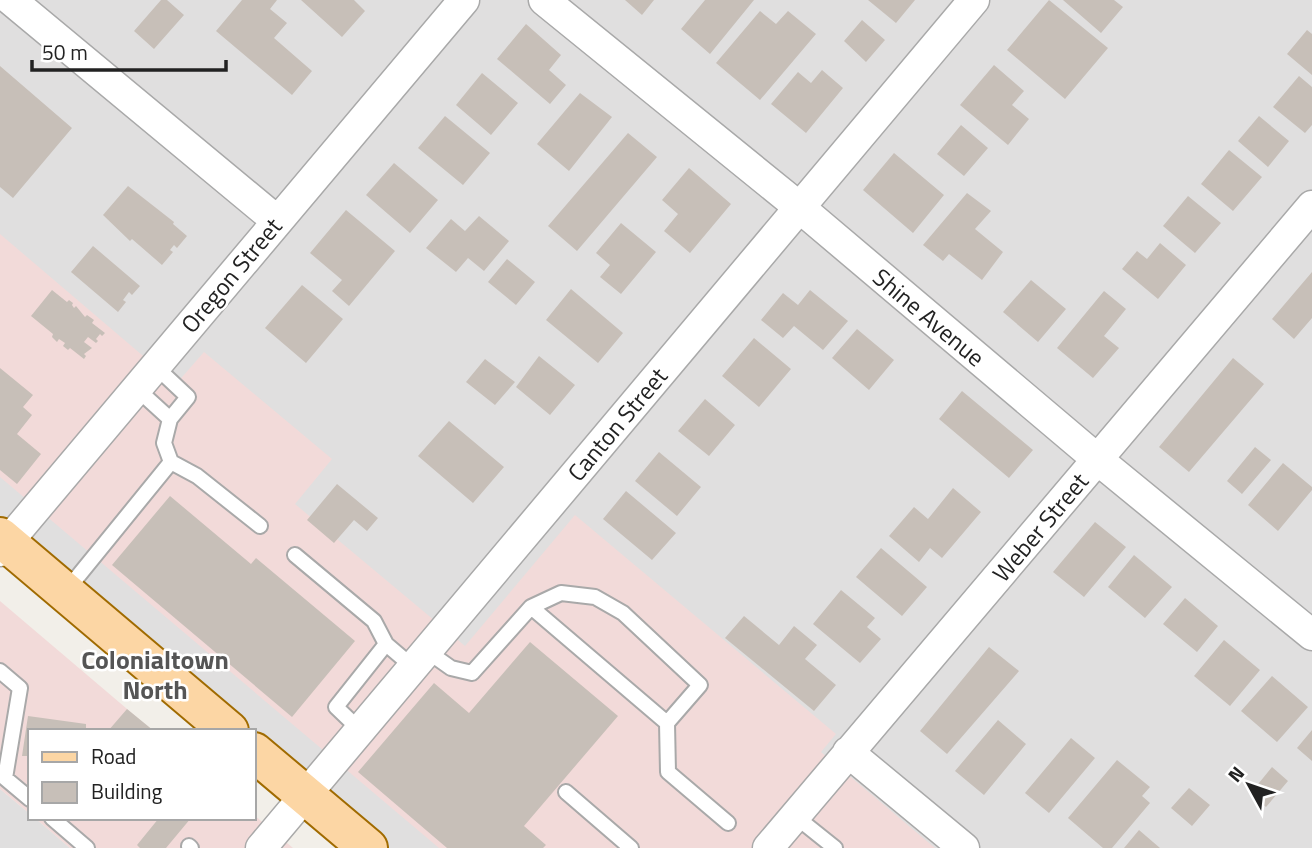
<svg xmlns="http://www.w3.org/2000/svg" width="1312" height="848" font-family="'Titillium Web',sans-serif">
<rect width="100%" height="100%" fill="#f2efe9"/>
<path fill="#e0dfdf" d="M0,0H1312V848H369L254,751V731H230L0,538Z
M0,789L30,814V818H35L70,848H0Z"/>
<path fill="#f2dad9" d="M0,234L176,384L204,352L332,459L295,504L465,646L575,515L836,734L821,752L935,848H439L0,477Z
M0,601L153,731H30V814L0,789Z
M254,815L293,848H70L35,818H254Z"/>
<path fill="#c7bfb8" d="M161,0H167L184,15L154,49L134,31Z
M242,0H277L270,9L287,23L274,38L312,71L292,95L216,31Z
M301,0H354L365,11L342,37Z
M625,0H654L642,15Z
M705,0H754L710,54L681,29Z
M868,0H915L896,23Z
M1049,0L1108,48L1065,99L1007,50Z
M1063,0H1114L1123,7L1101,33Z
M760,11L776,24L788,11L816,34L760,100L716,63Z
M862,20L885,40L866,62L844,41Z
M526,24L561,55L549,70L566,85L550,104L497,59Z
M1307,30L1312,34V75L1287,54Z
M994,65L1024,91L1012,105L1029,119L1008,145L960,105Z
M0,66L72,128L13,198L0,187Z
M822,70L843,88L806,133L771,104L798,72L811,83Z
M482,73L518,103L491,135L456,105Z
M1299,76L1312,87V125L1305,133L1273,107Z
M580,93L612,117L569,171L537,144Z
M445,116L490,153L463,185L418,148Z
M1259,116L1289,141L1268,167L1238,141Z
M961,125L988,148L964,176L937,154Z
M628,133L657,157L577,251L548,226Z
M1229,150L1262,177L1233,211L1201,184Z
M894,153L944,195L913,233L863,190Z
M394,163L438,200L410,233L366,195Z
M689,168L731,204L690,253L664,231L678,214L662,200Z
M128,186L174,222L173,224L187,236L177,248L174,245L170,250L173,252L162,265L132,239L130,241L103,215Z
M967,193L991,211L975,229L1003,252L982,280L949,254L943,261L923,245Z
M1188,196L1221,223L1195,253L1163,226Z
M346,210L395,251L349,306L332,291L342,280L310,253Z
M479,216L509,241L484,271L468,258L456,272L426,248L451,219L465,231Z
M621,223L656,252L621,294L600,277L610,265L596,253Z
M1160,243L1186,265L1158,299L1122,269L1137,251L1147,259Z
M93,246L140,286L132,295L129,292L123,300L126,302L118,312L71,272Z
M507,259L535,282L516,305L488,282Z
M1312,272V318L1294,339L1272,319Z
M1031,280L1066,309L1038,342L1003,312Z
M302,285L343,319L306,363L265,328Z
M571,289L623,333L598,363L546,320Z
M52,290L67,302L69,300L73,303L72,305L74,308L76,306L85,317L87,315L94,320L92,323L105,333L102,336L100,334L96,339L98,341L96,343L88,337L84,342L92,348L84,354L86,356L84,359L70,348L68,350L63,346L65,343L59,339L57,342L52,337L53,334L31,316Z
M810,290L848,321L823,350L794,326L783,338L761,320L783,293L798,305Z
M1104,291L1126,309L1104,336L1119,348L1093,378L1057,348Z
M857,329L894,360L869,390L832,358Z
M754,338L791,369L759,407L722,376Z
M539,356L575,385L550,415L516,387Z
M1233,358L1264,384L1189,472L1159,447Z
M485,359L515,382L495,405L466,382Z
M0,368L33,395L23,407L32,415L17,434L41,454L17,484L0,470Z
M962,391L1033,450L1009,478L939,419Z
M705,399L735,425L709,456L678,431Z
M449,421L504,467L473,503L418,456Z
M1255,447L1271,460L1242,494L1227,481Z
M659,452L701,487L677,516L635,481Z
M1283,463L1312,487V490L1278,531L1248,505Z
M337,484L378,518L367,531L354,520L334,543L307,520Z
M953,488L981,512L942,558L930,548L919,562L889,536L914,507L928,519Z
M626,491L676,533L652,560L603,519Z
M170,496L251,564L256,558L355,641L292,717L112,565Z
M1095,522L1126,547L1084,597L1053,572Z
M881,548L927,587L902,616L856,577Z
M1134,555L1172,587L1145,618L1108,587Z
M841,590L875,618L867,627L881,639L860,663L813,624Z
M1185,598L1218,626L1197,652L1163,624Z
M744,616L779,645L794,626L817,645L805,659L836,685L814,711L725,638Z
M1224,640L1260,670L1230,706L1194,676Z
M530,642L618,716L524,826L546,845L543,848H447L358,772L434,683L469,713Z
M989,647L1019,671L947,754L920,731Z
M1272,676L1308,707L1277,742L1241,711Z
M127,709L154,731H108Z
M28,716L86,724V731H30V756H22Z
M998,720L1026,744L984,795L955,771Z
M1312,730V761L1297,748Z
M1071,738L1095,758L1049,813L1025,793Z
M1117,760L1150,787L1142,796L1150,803L1112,848H1103L1068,818Z
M1272,767L1288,781L1266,807L1250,794Z
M1189,788L1210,805L1192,826L1171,808Z
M159,818H191L166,848H140L137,845Z
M1139,830L1160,848H1124Z"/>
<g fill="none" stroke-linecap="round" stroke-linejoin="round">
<g stroke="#a9a9a9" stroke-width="18">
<path id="lane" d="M155,366L188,397L170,419
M136,388L170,419L164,443L171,462
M295,555L374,621L386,644
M66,591L171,462L197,476L260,526
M427,651L451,668L472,673L531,607L561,593L595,597L623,613L700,685L667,723L531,607
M0,671L20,688L5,778
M667,723L668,772L728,823
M360,730L336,707L386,644L413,667
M0,774L30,799
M566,792L631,848
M795,816L835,848
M52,818L87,848
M189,846L191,848"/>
</g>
<g stroke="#a9a9a9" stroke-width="33">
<path id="street" d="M11,0L276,220
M544,0L799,207L1097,459L1312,635
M0,551L464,0
M848,752L964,848
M261,848L974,0
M768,848L1312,206"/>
</g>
<g stroke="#a06b00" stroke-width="42">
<path id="primary" d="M0,537L229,731
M254,752L368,848"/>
</g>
<use href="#lane" stroke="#fff" stroke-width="14"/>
<use href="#street" stroke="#fff" stroke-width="30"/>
<use href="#primary" stroke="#fcd6a4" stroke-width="38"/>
</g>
<g text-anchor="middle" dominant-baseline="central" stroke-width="5" stroke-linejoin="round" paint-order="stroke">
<g font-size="24" fill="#222" stroke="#fff">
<text transform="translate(231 275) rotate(-50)">Oregon Street</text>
<text transform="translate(929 317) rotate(40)">Shine Avenue</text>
<text transform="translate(617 424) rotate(-50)">Canton Street</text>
<text transform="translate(1040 527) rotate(-50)">Weber Street</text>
</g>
<g font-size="26" font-weight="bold" fill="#555" stroke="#fff">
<text x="155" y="659">Colonialtown<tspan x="155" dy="30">North</tspan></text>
</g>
</g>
<rect x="28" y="729" width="228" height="91" fill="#ffffff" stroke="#a7a7a7" stroke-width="2"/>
<rect x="42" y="752" width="35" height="10" fill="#fcd6a4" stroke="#a7a7a7" stroke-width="2"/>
<text x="91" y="764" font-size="21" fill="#222222">Road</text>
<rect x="42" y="782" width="35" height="21" fill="#c7bfb8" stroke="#a7a7a7" stroke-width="2"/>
<text x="91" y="799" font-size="21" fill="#222222">Building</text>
<g transform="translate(1249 785) rotate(310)" stroke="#ffffff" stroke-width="5" paint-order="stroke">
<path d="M0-5L12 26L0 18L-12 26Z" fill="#222222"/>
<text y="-10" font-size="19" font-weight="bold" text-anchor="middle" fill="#222222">N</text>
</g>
<path d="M32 60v10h194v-10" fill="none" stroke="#222222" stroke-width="3.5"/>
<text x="42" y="60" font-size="21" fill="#222222" stroke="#ffffff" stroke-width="5" paint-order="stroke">50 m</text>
</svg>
